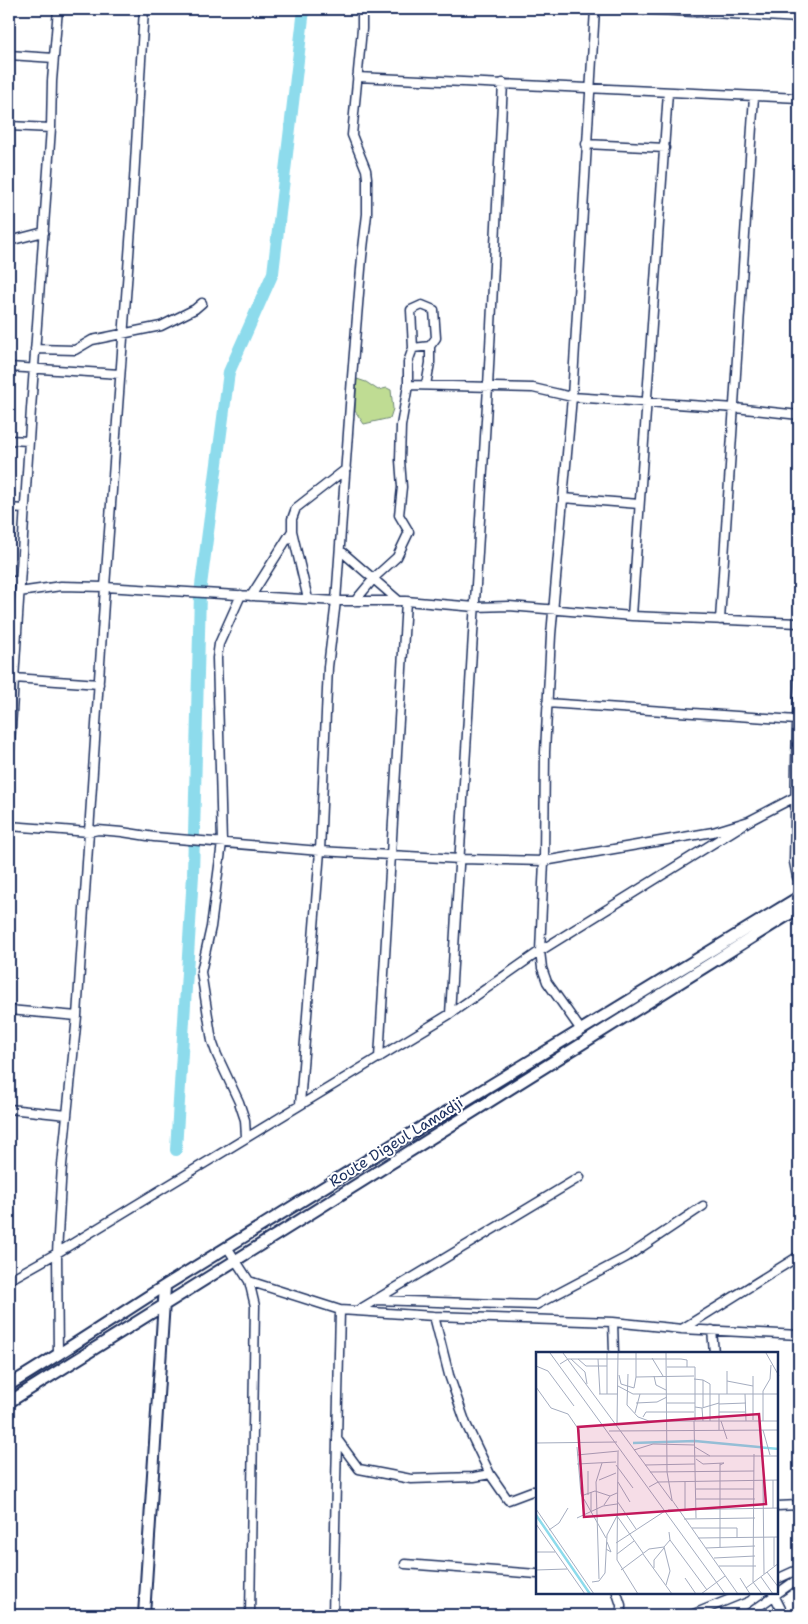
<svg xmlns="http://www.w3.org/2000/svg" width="808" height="1624" font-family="'Shantell Sans',sans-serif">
<rect width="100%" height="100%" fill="#fff"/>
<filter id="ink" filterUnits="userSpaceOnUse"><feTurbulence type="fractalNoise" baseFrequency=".02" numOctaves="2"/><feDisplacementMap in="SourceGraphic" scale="10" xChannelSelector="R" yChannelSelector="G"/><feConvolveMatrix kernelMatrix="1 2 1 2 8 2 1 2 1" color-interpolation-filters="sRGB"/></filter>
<g filter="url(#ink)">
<path fill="#bfdc93" stroke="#6d8678" d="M357,379L366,382L378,390L387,388L391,390L393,409L390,418L364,424L355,411Z"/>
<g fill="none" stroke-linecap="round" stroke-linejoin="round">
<path stroke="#8ddbec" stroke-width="12" d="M176,1150L193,875L200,593L229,372L273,273L304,9"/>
<g stroke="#1b2f5e" stroke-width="11">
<path id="minor" d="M641,9L799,18
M9,55L54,58
M357,77L799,98
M9,126L51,128
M586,144L665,148
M9,241L44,232
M413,348L411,310L422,305L434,310L436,338L430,346
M35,349L75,350L92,340L161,326L195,309L202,303
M9,367L120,374
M408,385L533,388L572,397L735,408L799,415
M9,440L29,441
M563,498L639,504
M9,508L24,509
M292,531L308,599
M340,550L399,601
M9,581H20
M19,592L61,586L105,587L336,601H406L475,607L509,606L632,616L799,623
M241,595L219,644L217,658L222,843L211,927L201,972L212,1041L217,1055L239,1102L245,1120L246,1137
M251,596L292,531V519L296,508L346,469
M355,601L376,576L397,557L409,532L399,515L402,487L400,460L401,426L408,385V362L413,348L430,346V363L426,385
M632,616L668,92
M720,620L754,96
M14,678L99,684
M547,703L797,720
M9,760L31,409L51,128L52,81L58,9
M9,826L89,832L98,830L122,832L154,837L320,851L460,859L544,861L713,832L749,821L799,795
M797,877L794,862L797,720L799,677
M9,1010L77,1016
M450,1014L488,387L503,83
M581,1030L547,982L542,968L540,951L544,861L545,752L551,635L572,397L595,9
M379,1058L406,601
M300,1104L320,851L328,667L336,601L352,377L362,257L367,214V178L366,170L352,135L362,29V9
M9,1109L67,1115
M227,1247L249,1281L255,1306L250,1615
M9,1280L57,1253L450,1014L540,951L749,821
M249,1281L340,1310L434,1316L613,1322L682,1329L799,1335
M375,1300L536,1305L627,1257L703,1206
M357,1311L580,1177
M434,1316L449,1375L466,1424L490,1474
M613,1322L614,1353
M682,1329L799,1256
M712,1330L714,1353
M58,1355L57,1253L62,1165L77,1016L105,587L132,214L144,9
M337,1439L359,1469L411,1479L474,1477L490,1474L508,1500L532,1491H537
M777,1506L799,1505
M405,1564L537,1574
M777,1579L799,1569
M617,1593L621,1605V1615
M773,1593L784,1615
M333,1615L340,1310
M691,1615L745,1593
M747,1615L799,1578"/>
</g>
<g stroke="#1b2f5e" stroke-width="14">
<path id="secondary" d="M9,1385C62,1353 114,1318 166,1285C376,1154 588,1025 799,897
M9,1402L799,908
M144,1615L165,1286"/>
</g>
<use href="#minor" stroke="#fff" stroke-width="8"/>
<use href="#secondary" stroke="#fff" stroke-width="10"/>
</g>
</g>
<g text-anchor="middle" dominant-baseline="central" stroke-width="4" stroke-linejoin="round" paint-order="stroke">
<g font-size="15" fill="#1b2f5e" stroke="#fff">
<text transform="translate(396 1142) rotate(-32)">Route Digeul Lamadji</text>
</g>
</g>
<g transform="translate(536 1352)">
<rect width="242" height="242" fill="#fff"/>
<path fill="none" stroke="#8ddbec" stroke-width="2.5" d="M97,91L159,89L243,97M0,163L54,242"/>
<path fill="none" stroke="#a4acbf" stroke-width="1" d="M14,1L189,242M27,1L136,149M130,1L131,120L136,148L202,242M230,1L243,24M116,6L127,24M35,7L49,20L51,32M42,7L50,14H71M62,7L64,42M24,12L32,7H145L151,8V15M0,14L12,19L38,54M131,15H159V69M92,22L91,53L102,65L113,69H243M83,23L85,32L98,36L100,25L158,24M118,24L120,33L130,38M217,24V68M100,25V1M158,27L167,28V55M167,28L174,32V69M191,29L217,34M82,34L97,42H243M0,35L15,56L32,62L43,78V88M63,42H82M71,42V1M191,42V19M209,42L210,69M100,51L121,50L131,45M131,51H159M183,52L210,51M159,55L166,56L167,69M166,56L183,51M183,60H209M99,61L104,42M107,65L110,60H158M158,69L160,166M185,69L191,87M227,69V39L234,27L235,13M81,73L82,1M183,78V42M227,78L234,103M73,79L243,78M0,91L81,90M41,95L45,142L70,186M159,95L174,104M98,98L117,92L159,93M82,100L81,208L102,242M218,102L217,230L226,242M41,103L83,99M103,104H243M160,107L167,112L188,111L184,113M184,111V195M41,112L80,110M80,113L97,136M109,113L159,112M52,119V143M114,120L218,119M63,128L80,121M227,128L228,222M149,129V157M82,130L94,150M113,135L122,130L243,128M160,137H218M45,144L59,139L74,144M160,147H219M81,149L100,177M68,153L74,144L81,141M237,156V128M0,157L58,242M132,158L243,156M55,159V140M41,166L67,154L81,152M148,167L219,166M0,172L49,242M156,176H201V186M13,178L23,171L32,156M133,180L134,188L171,238M238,185V214M162,186L243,185M80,191L129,159M128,195L134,219L130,233M170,196L219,194M70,197L75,200L71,190M0,200H19M81,202L98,189M107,202L136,242M178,206L219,204M183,214H220M118,216V208L128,196M0,218L31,217M85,218L113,197L128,195L134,188M231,220L243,236M225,225L237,242M149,226L160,242M204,226L214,242M63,227L60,130L66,111M56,230L63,229L69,221L71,183L81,164L107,201M210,236L243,211M165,242L189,224"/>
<path fill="#c2185b" fill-opacity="0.15" stroke="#c2185b" stroke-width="2.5" d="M223,62L230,152L48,165L42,75Z"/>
<rect width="242" height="242" fill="none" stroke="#1b2f5e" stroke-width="2.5"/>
</g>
<rect width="808" height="1624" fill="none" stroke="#fff" stroke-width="30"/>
<rect x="15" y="15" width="778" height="1594" fill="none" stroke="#1b2f5e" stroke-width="2" filter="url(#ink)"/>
</svg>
